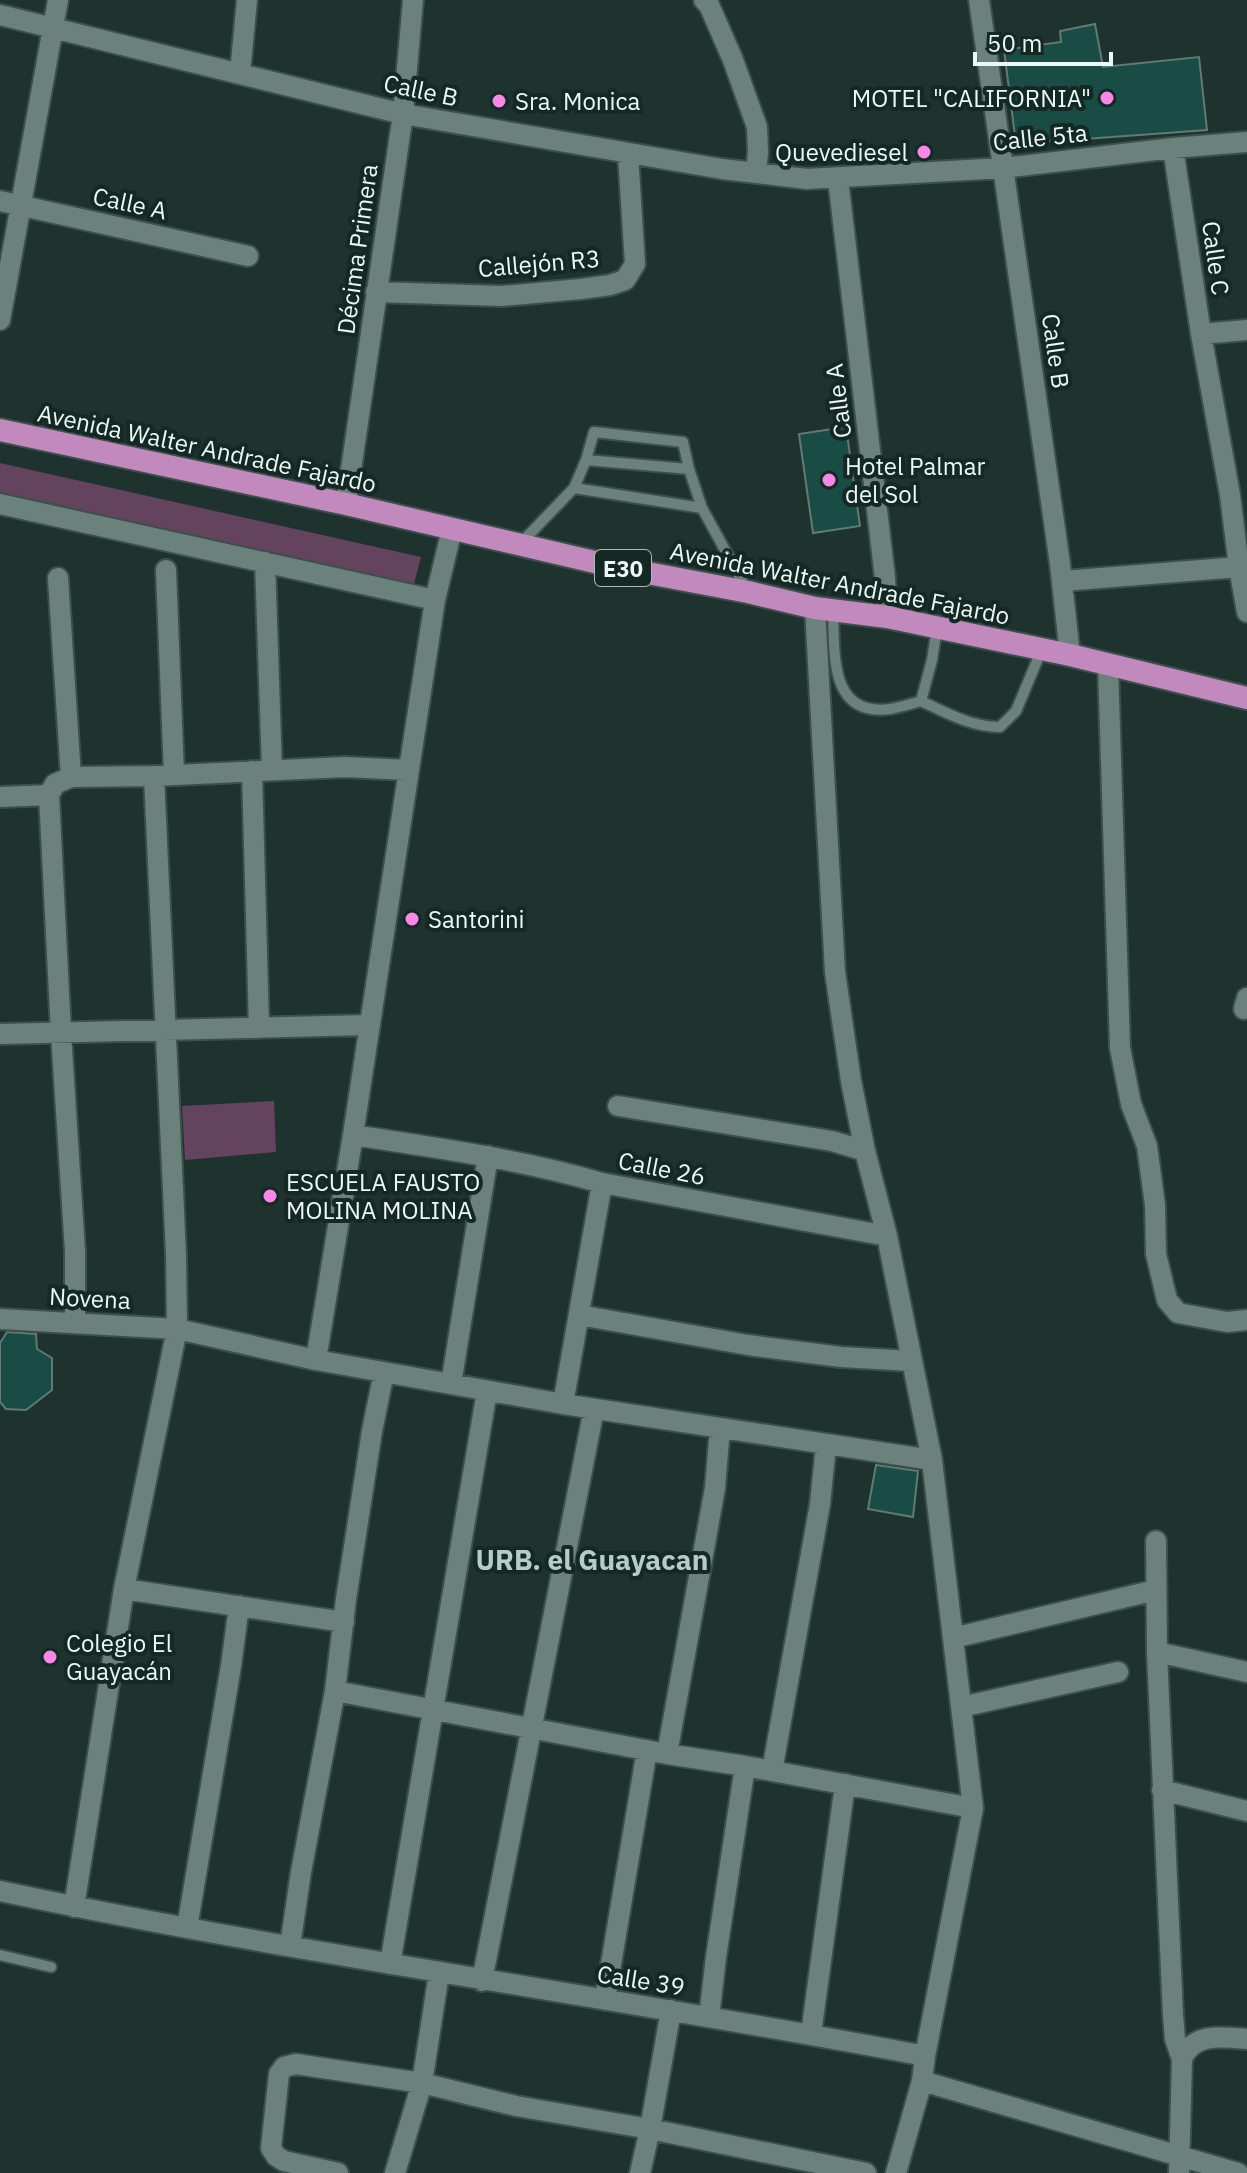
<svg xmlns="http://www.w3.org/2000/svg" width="1247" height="2173" font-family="'IBM Plex Sans',sans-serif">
<rect width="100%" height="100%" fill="#1e322e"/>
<path fill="#63435d" d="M0,463L421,557L414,584L0,494Z
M274,1101L276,1152L185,1160L182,1106Z"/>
<path fill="#184c44" stroke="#627974" stroke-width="2" d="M1095,24L1103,67L1199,57L1207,130L1016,144L1004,50L1061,42L1060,31Z
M846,427L860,526L813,533L799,434Z
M7,1332L36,1334L37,1349L52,1358V1390L26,1410L6,1409L0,1402V1343Z
M876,1465L918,1471L913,1517L868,1509Z"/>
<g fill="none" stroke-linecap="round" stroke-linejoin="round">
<g stroke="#3d4f4c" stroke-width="14">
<path id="service" d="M586,460L689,469
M574,488L702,508
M520,544L574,488L586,460L594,432L683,442L689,469L702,508L748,592
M833,610C835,652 828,717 890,709C901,707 911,704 921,701L932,660L937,628
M921,701C946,713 972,727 1000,727L1016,711L1042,649
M0,1955L51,1967"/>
</g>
<g stroke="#3d4f4c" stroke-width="24">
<path id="minor" d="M704,0L709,5L733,60L757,127L758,152L756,173
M979,0L1060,564L1070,655
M0,15L403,114L722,169L807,179L1003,168L1173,148L1247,142
M240,73L247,0
M1173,148L1201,334L1230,495L1239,567L1247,612
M838,179L885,578L887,617
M0,201L248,256
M376,292L502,296L581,289L610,285L625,280L635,264L628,154
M0,320L58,0
M1201,334L1247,330
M0,504L435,600
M346,504L403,114L413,0
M265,562L272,770
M166,570L174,775
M58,578L71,777
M1063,581L1239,567
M815,608L835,972L851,1081L865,1151L887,1236L932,1460L973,1808L925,2056
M1108,665L1120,1048L1131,1104L1147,1146L1155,1205L1156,1254L1167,1300L1178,1313L1227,1322L1247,1320
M252,771L259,1028
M49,795L61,1033L75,1251V1323
M0,797L49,795L55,784L71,777L154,776L345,767L408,770
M1244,1009L1247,998
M0,1034L368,1025
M618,1106L832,1141L865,1151
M353,1135C437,1148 520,1159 602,1183
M579,1315L748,1345L841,1357L911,1361
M0,1319L177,1329L316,1360L563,1404L932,1460
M316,1360L353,1135L435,600L452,529
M451,1384L488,1156
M563,1404L602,1183L887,1236
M1156,1541L1157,1652L1173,2015L1175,2039L1182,2059L1179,2173
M124,1589L344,1622
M953,1638L1156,1590
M1157,1652L1247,1672
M335,1691L667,1754L745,1766L973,1808
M961,1707L1118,1672
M667,1754L715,1488L720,1428
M772,1771L820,1504L826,1445
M1162,1790L1247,1811
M0,1891C307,1956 617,1997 925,2056L922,2081L1238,2173
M74,1907L124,1589L177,1329L176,1255L154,776
M187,1928L231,1666L239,1606
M290,1946L301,1872L335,1691L346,1599L372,1431L384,1372
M390,1964L487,1391
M482,1981L594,1409
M605,2000L647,1750
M709,2017L716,1957L745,1766
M811,2034L845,1784
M1182,2059C1193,2032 1223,2037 1247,2039
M338,2173L284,2161L276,2156L271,2148L279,2074L284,2067L296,2064L422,2083L516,2106L650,2129L866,2173
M395,2173L422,2083L439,1973
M640,2173L650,2129L671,2010
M896,2173L922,2081"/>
</g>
<g stroke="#3d4f4c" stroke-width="26">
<path id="primary" d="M0,430L346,504L616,567L748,592L815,608L887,617L1070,655L1247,698"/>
</g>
<use href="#service" stroke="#6b817c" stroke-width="10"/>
<use href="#minor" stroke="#6b817c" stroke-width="20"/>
<use href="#primary" stroke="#c189bd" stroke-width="22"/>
</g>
<g fill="#fa87e7" stroke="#142824" stroke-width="3">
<circle cx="1107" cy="98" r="8"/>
<circle cx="499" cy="101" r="8"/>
<circle cx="924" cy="152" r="8"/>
<circle cx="829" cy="480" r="8"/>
<circle cx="412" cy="919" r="8"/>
<circle cx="270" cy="1196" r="8"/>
<circle cx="50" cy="1657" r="8"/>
</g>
<g text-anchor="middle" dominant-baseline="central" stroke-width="8" stroke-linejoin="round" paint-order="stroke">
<rect fill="#142824" stroke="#aabab6" stroke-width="2" x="595" y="550" width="56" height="36" rx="6"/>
<g font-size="22" font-weight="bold" fill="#ebf8f5">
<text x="623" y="568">E30</text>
</g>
<g font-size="24" fill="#ebf8f5" stroke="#142824">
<text transform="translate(421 90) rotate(12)">Calle B</text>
<text transform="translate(1040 137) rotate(-6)">Calle 5ta</text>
<text transform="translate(130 203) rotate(12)">Calle A</text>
<text transform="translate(357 249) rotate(-82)">Décima Primera</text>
<text transform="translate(1216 258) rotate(82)">Calle C</text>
<text transform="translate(539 263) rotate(-5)">Callejón R3</text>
<text transform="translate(1056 351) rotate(82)">Calle B</text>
<text transform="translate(838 401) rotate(-97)">Calle A</text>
<text transform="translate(207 448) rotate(12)">Avenida Walter Andrade Fajardo</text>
<text transform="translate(840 583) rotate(11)">Avenida Walter Andrade Fajardo</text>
<text transform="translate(662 1168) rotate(11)">Calle 26</text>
<text transform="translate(90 1298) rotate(3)">Novena</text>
<text transform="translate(641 1980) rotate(9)">Calle 39</text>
</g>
<g font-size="24" fill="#ebf8f5" stroke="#142824" text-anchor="start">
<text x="1091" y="98" text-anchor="end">MOTEL "CALIFORNIA"</text>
<text x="515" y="101">Sra. Monica</text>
<text x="908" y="152" text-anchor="end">Quevediesel</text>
<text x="845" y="466">Hotel Palmar<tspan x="845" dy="28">del Sol</tspan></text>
<text x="428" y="919">Santorini</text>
<text x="286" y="1182">ESCUELA FAUSTO<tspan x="286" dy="28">MOLINA MOLINA</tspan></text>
<text x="66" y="1643">Colegio El<tspan x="66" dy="28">Guayacán</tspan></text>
</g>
<g font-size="28" font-weight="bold" fill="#b4cdc7" stroke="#142824">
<text x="592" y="1559">URB. el Guayacan</text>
</g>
</g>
<path d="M975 52v12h136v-12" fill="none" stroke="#ebf8f5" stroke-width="4"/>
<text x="987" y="52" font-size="24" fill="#ebf8f5" stroke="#142824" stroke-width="6" paint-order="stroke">50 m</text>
</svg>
